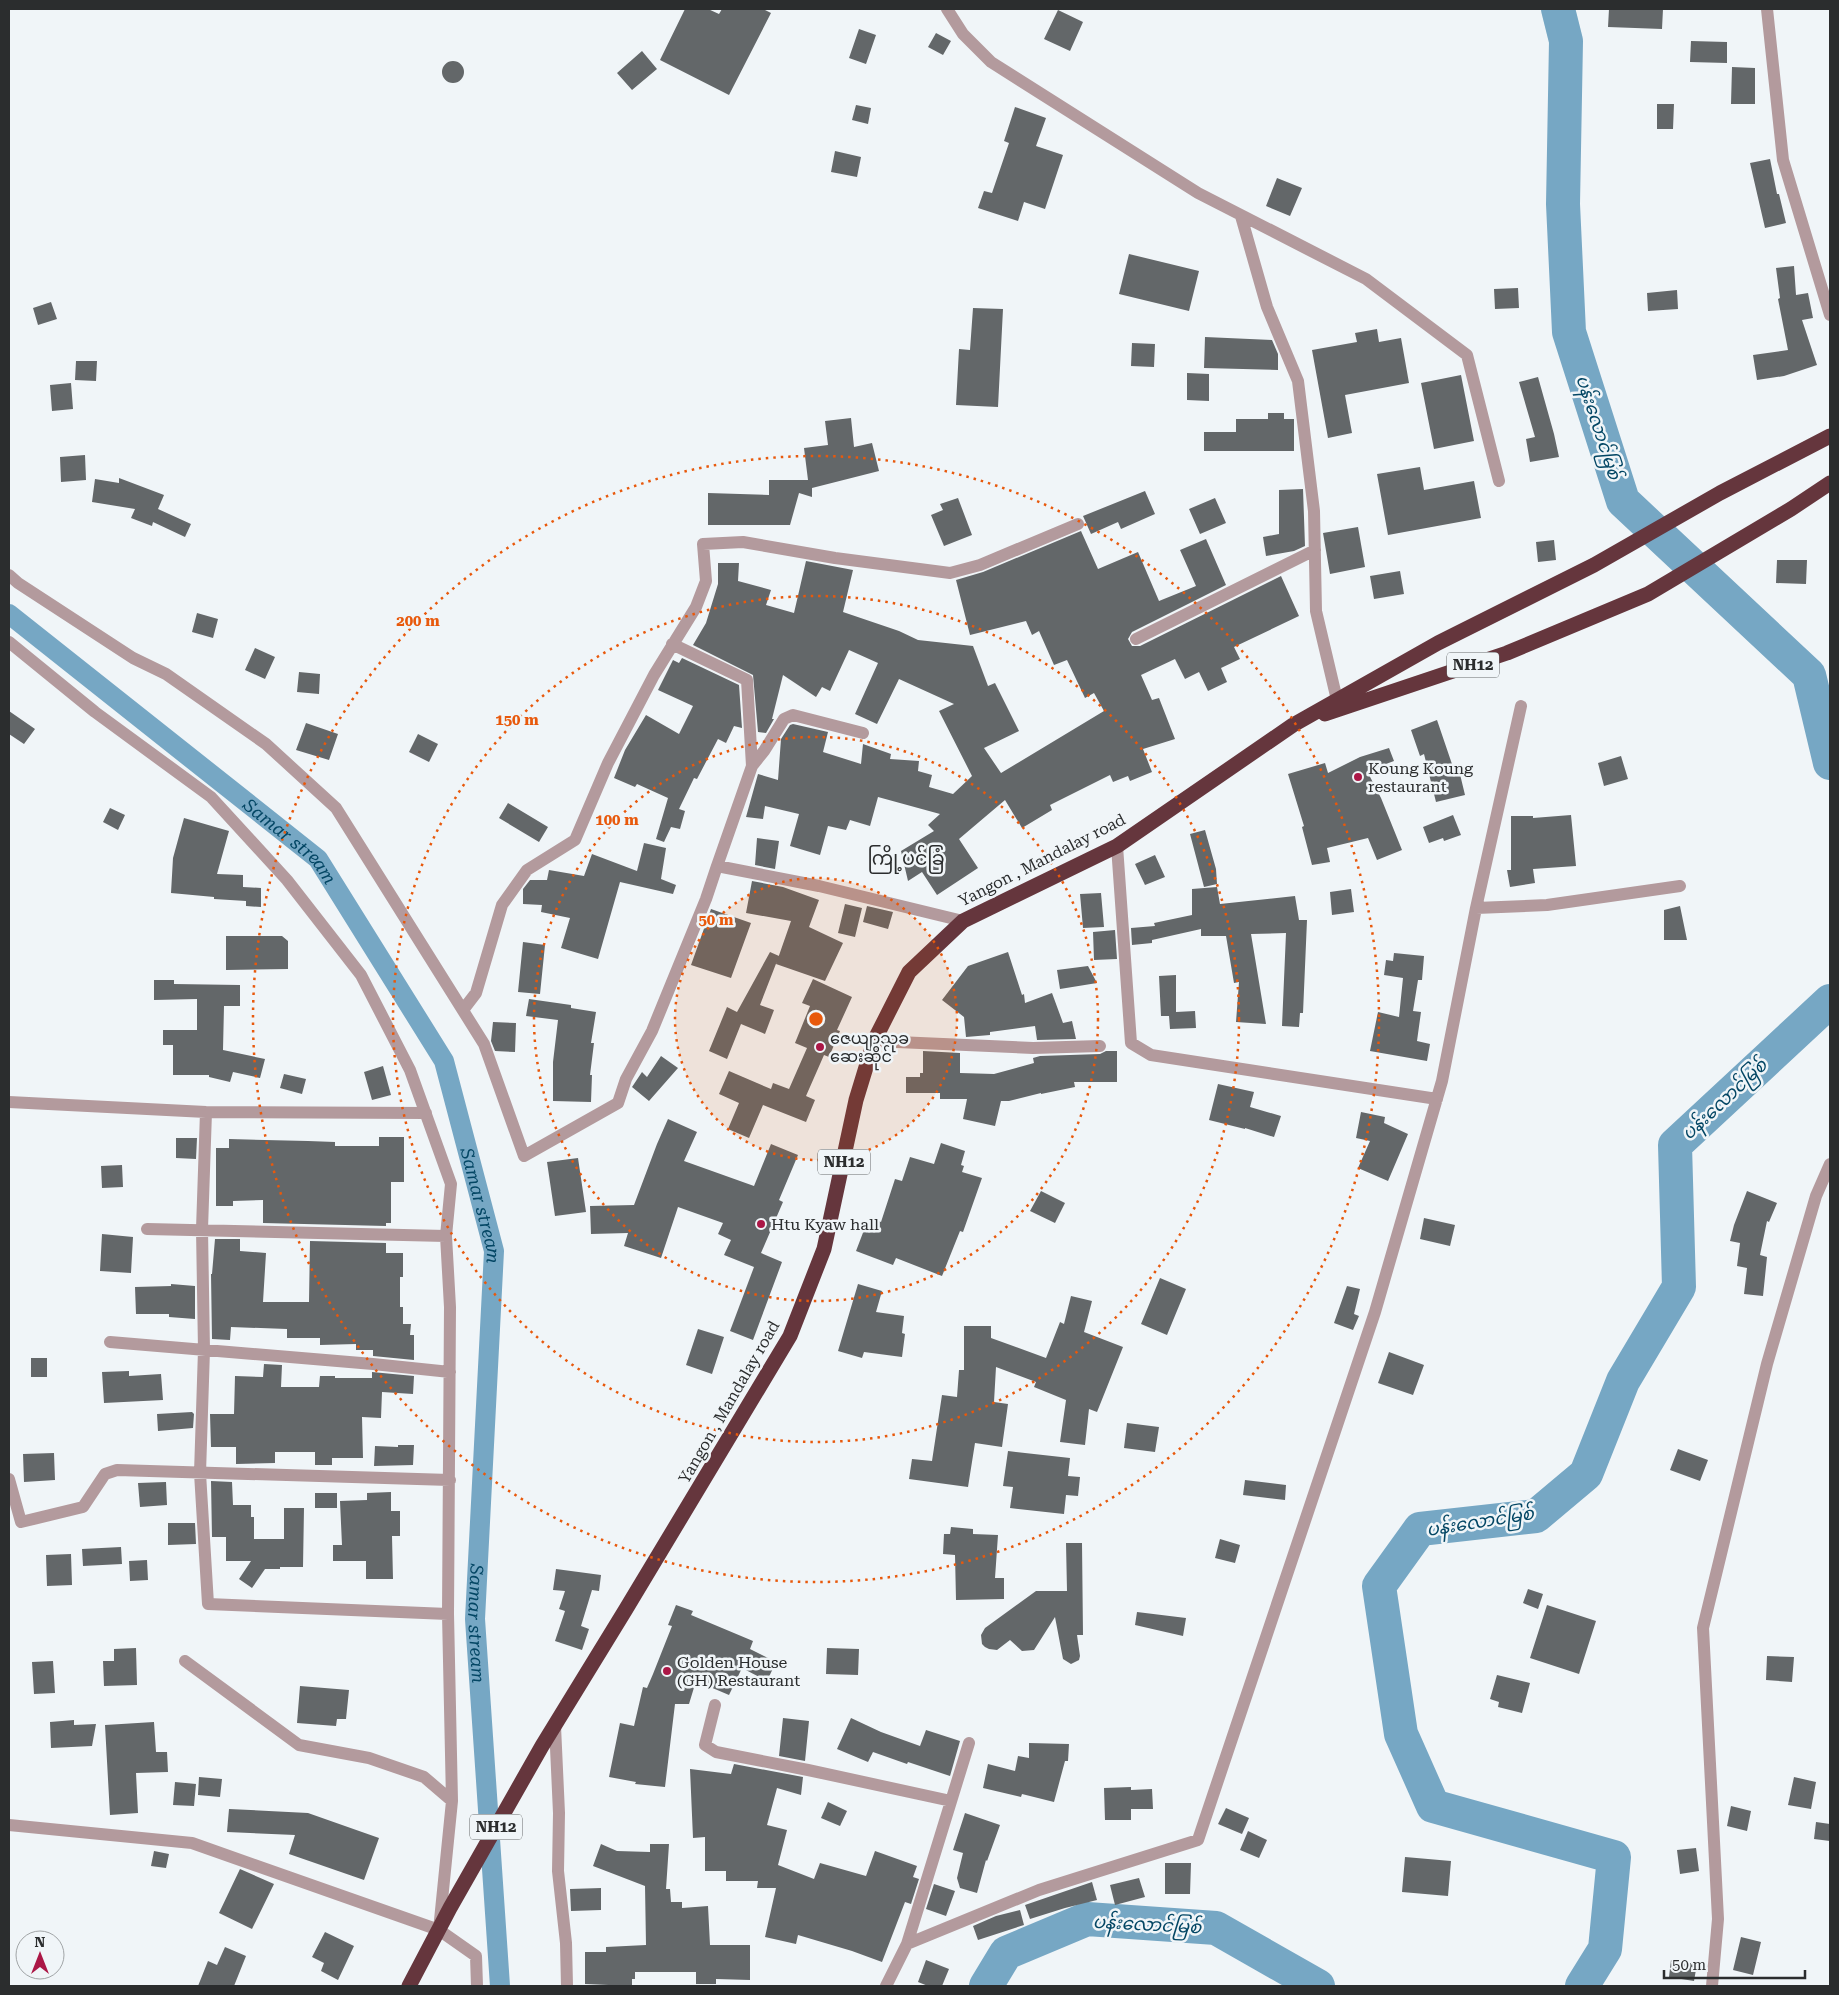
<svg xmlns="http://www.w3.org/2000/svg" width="1839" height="1995" font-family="'Roboto Serif','Noto Sans Myanmar',serif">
<rect width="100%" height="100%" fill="#f0f5f8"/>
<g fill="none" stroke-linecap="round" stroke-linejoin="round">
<path stroke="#76a7c4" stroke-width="20" id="s1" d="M9,614L318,859L444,1061L494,1251L475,1619L500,1986"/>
<path stroke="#76a7c4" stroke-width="34" d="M1558,9L1566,41L1563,204L1569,332L1623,501L1809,675L1830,763
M986,1986L1006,1953L1087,1919L1216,1928L1318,1986
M1582,1986L1605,1949L1614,1857L1433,1806L1401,1734L1379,1586L1420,1529L1536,1516L1586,1474L1623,1381L1679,1287L1675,1145L1830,1001"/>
</g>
<path fill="#636769" d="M685,9H708L719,14L722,9H763L771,13L729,95L660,60Z
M1609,9H1663L1662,29L1608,27Z
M1058,10L1083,22L1070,51L1044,39Z
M859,29L876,35L866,64L849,58Z
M936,33L951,41L943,55L928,47Z
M1691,41L1727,42V63L1690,62Z
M642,51L657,69L632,90L617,73Z
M442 72a11 11 0 1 1 22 0a11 11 0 1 1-22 0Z
M1732,67L1755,68V104H1731Z
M1657,104H1674L1673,129H1657Z
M856,105L871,108L868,124L852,120Z
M1015,107L1046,118L1036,146L1063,155L1045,209L1024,202L1018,221L978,208L984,191L992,193L1009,143L1004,141Z
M835,151L861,157L857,177L831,172Z
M1770,159L1777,194H1779L1786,223L1765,228L1750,163Z
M1277,178L1302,188L1290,216L1266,206Z
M1129,254L1199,271L1189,311L1119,294Z
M1794,266L1796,295L1808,293L1813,318L1802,320L1817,365L1784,376L1757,380L1753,355L1788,350L1778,299L1780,298L1776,268Z
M1518,288L1519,308L1495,309L1494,289Z
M1677,290L1678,309L1648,311L1647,293Z
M51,302L57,319L38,325L33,308Z
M973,308L1003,309L998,407L956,405L959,349L970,350Z
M1377,329L1379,342L1401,338L1409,383L1345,395L1352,433L1328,438L1312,350L1357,342L1355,333Z
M1205,337L1272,340L1278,354V370L1204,368Z
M1132,343L1155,344L1154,367L1131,366Z
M76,361H97L96,381L75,380Z
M1187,373L1209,374V401L1187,400Z
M1461,375L1474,441L1434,449L1421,383Z
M1538,377L1554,434L1559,457L1530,462L1526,439L1535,437L1519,382Z
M71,383L73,409L52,411L50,385Z
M1268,413H1284V419H1294V451H1204V432H1236V419H1268Z
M851,418L854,447L872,443L879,471L812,488V497L799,493L790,525H708V493L769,495V480H808L804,448L828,445L825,421Z
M85,455L86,480L61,482L60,457Z
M1420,467L1424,490L1474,481L1481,518L1388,535L1377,474Z
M119,478L164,495L158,509L191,524L185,537L153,522L152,526L131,518L135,509L92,502L95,479L119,483Z
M1303,489L1305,546L1294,551L1266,556L1263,537L1279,534V490Z
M1145,491L1155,514L1121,529L1118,522L1091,534L1083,516Z
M958,498L972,535L944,546L931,515L943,510L940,504Z
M1215,498L1226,523L1200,534L1189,509Z
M1358,527L1365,567L1330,574L1323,533Z
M1081,531L1098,569L1138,552L1159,601L1196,586L1180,550L1206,539L1226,585L1132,632L1128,639L1132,646H1140L1281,576L1299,616L1234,647L1240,659L1221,668L1227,682L1208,691L1199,672L1185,679L1175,659L1141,675L1152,700L1159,698L1175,739L1143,749L1152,772L1130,781L1128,776L1113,782L1110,775L1050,805L1052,810L1022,828L1005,800L959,839L978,868L937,895L922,872L908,881L901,851L934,831L928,825L940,814L878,797L870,826L850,820L846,830L828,826L820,855L790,846L799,814L765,806L763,819L746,817L758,774L778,780L781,739L790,725L793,724L828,732L823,752L861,764L863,744L891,754L890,759L919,761L918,771L932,775L929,787L953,794L972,776L939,711L954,704L899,679L877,724L855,714L878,663L849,650L830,691L822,687L816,697L783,675L772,719H774L766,733L758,732L753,675L693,645L706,623L718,584V563H739L738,581L771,590L766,605L794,613L806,561L853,570L843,612L899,631L918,640L973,646L988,686L995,683L1019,731L984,748L1001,773L1104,711L1094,693L1085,698L1067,660L1054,665L1039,631L1032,635L1026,621L970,635L956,580L983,572Z
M1554,540L1556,560L1538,562L1536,542Z
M1777,560H1807L1806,584L1776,583Z
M1400,571L1404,594L1374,599L1370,576Z
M197,613L218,619L213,638L192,632Z
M255,648L275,657L265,679L245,670Z
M682,658L739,685L742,728L734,726L726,743L718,739L697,779L694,778L679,809L685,811L680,829L671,827L664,842L656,839L668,798L637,784L635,787L614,778L625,750L646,715L679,734L693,706L658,690L673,660L679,663Z
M299,672L320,674L319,694L297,692Z
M9,711L35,729L24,744L9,734Z
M1437,720L1453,767L1458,766L1465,795L1436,802L1424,754L1420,756L1411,730Z
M306,723L338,734L329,760L296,750Z
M418,734L438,744L429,762L409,752Z
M1389,748L1394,761L1367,771L1381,798L1402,850L1377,860L1368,838L1327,848L1330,862L1312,865L1302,827L1304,826L1288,774L1325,763L1328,773L1360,757Z
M1621,756L1628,779L1604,786L1598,763Z
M508,803L548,827L539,842L499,818Z
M110,808L125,815L118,830L103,822Z
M1453,815L1461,835L1444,841L1443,838L1429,843L1423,827Z
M1571,815L1576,866L1533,869L1535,883L1510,887L1507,870H1511V816H1533V818Z
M184,818L229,831L217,874L243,875V887L261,888V907L246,906V901L214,899V897L171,893L173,858Z
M1205,830L1216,869L1217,884L1204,887L1190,834Z
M757,838L779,841L775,869L755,865Z
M644,843L666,848L661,879L676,885L673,894L620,882L598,959L561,948L570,918L541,912L542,905L523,904V889L530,880H547L549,870L584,876L592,854L637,871Z
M1155,855L1165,877L1145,885L1135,864Z
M752,881L783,887L819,900L809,927L843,943L825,981L776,964L791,921L746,913Z
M1217,887L1220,904L1295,896L1299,920H1307L1303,1013H1300L1299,1027L1282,1026L1286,933L1251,934L1266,1024L1236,1022L1239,982L1234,983L1226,936H1201V929L1152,940V943L1132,945L1131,928L1155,926L1154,923L1192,915V889Z
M1351,889L1354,912L1332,915L1330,892Z
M1101,893L1104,927L1083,928L1080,894Z
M845,904L862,908L855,937L838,933Z
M867,906L893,912L888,929L863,922Z
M1680,906L1687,940H1664V910Z
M711,909L751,923L731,978L691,965Z
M1115,930L1117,959L1094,960L1093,932Z
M226,936H282L288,941V969L226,970Z
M523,942L545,945L540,994L518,992Z
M770,952L779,956L760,1005L774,1010L765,1034L741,1024L727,1059L709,1051L727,1007L737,1012Z
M1008,952L1022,995L1024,994L1025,1003L1052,993L1063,1023L1072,1021L1076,1039L1037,1040L1035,1026L990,1032V1035L966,1037L964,1017L942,1000L968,966Z
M1394,953L1424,956L1422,980H1418L1413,1011L1421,1012L1417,1041L1430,1044L1427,1061L1370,1051L1378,1012L1399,1017L1403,978L1384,975L1386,960L1393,961Z
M1088,966L1097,983L1060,989L1057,970Z
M1176,975V1012L1195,1011L1196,1028L1170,1029L1169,1016H1161L1159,976Z
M813,979L852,997L837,1030L840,1031L829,1057L824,1055L806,1096L815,1100L806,1122L763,1105L749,1138L728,1129L739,1103L719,1094L729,1071L771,1089L773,1083L789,1089L807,1048L795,1043L810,1006L802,1003Z
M154,980H174V984L240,985V1006H224L223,1050L265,1059L260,1078L233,1072L230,1082L209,1077V1075H173V1045H163V1030H197V999L154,1000Z
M529,999L571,1005V1008L596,1012L591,1043H594L590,1075H592L591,1102L553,1101V1062L558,1020L526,1016Z
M493,1022L516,1023L515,1052L495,1051L491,1041Z
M923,1051L960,1053V1073L994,1074L1034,1063L1033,1058L1040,1056L1100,1054L1106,1051H1117V1082H1074L1075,1087L1041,1094V1093L1009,1101H1001L995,1126L963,1119L967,1099H940V1093H906V1077H920V1073H923Z
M661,1056L678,1068L649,1101L632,1087L642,1072L647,1077Z
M383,1066L391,1095L372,1100L364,1072Z
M284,1074L306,1079L302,1094L280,1088Z
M1218,1084L1254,1092L1250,1107L1281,1116L1274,1137L1245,1128V1129L1209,1120Z
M1361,1112L1385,1117L1384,1123L1408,1134L1388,1181L1358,1168L1370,1141L1356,1138Z
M668,1119L697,1132L684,1161L754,1186L771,1144L798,1155L779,1200L783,1202L761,1253L782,1262L753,1340L730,1331L754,1267L724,1255L731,1240L718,1234L723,1223L678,1207L661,1258L624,1246L628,1233L591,1234L590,1206L634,1205L657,1144Z
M379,1137H404V1182H391V1223H386V1226L263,1223V1200L233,1201V1206H216V1148H229V1139L308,1141L335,1142V1146H379Z
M176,1138H197L196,1159L176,1158Z
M941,1143L965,1151L961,1165L964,1166L962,1172L982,1178L963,1232L960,1231L942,1276L896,1258L893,1265L856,1251L869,1217L881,1222L895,1179L902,1181L910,1157L934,1164Z
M578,1158L586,1212L555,1216L547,1162Z
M122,1165L123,1187L102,1188L101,1166Z
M1041,1191L1065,1203L1055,1223L1030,1211Z
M1747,1191L1777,1203L1769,1222L1767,1221L1760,1255L1767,1257L1763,1296L1744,1294L1747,1268L1737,1266L1740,1243L1730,1241L1734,1225Z
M1424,1218L1455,1225L1450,1246L1420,1239Z
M102,1234L133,1237L131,1273L100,1271Z
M215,1239H240V1251L266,1253L263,1302H309L310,1241L386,1243V1253H403V1277H400V1307H403V1324H411L410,1335H414V1360L373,1356V1350H356V1344L320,1345V1338H287V1329L231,1327L230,1340L212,1339L211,1274H212Z
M1160,1278L1186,1289L1167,1335L1141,1324Z
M171,1284L195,1286V1319L169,1317V1314H136L135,1287L171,1286Z
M858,1284L882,1291L876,1312L904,1316L902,1333L905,1334L902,1357L864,1352L862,1358L838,1351Z
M1347,1286L1360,1289L1354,1314L1359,1316L1353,1330L1334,1323Z
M1071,1296L1092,1301L1084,1332L1123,1347L1097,1412L1089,1409L1085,1445L1060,1442L1066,1400L1034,1387L1036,1382L996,1367L994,1402L1008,1404L1002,1447L975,1443L968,1487L909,1479L912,1459L932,1461L942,1395L957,1397L959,1370H964V1326H991V1338L1046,1358L1060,1322L1064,1324Z
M698,1329L724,1337L712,1374L686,1365Z
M1389,1352L1424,1365L1413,1395L1378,1383Z
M31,1358H47V1377H31Z
M264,1364L282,1365L281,1387H319L320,1376H335V1378H372V1372L414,1376L413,1394L382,1392L381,1418L362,1417L363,1458H332V1465H315V1452H275V1463L236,1464V1447H211L210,1414H234L235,1376L263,1377Z
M129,1371V1376L161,1374L163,1400L104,1403L102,1372Z
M192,1412L194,1414L193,1428L158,1431L157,1414Z
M1127,1423L1159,1427L1155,1452L1124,1448Z
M398,1445H414L413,1465L374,1466L375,1446L398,1447Z
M1678,1449L1708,1460L1700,1481L1670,1470Z
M1008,1451L1070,1458L1068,1476L1080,1477L1078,1496L1066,1495L1064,1514L1010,1508L1013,1487L1003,1486Z
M54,1453L55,1480L24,1482L23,1454Z
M1245,1480L1286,1485L1285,1500L1243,1495Z
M211,1481L232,1482L233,1505H251V1517H254V1539H284V1508H304L303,1567H280V1569H265L252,1588L239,1579L251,1561H226V1537H212Z
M166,1482L167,1505L140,1507L138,1483Z
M391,1492V1511H400V1536H392L393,1579H366V1561H333V1545H342L340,1501L367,1500V1493Z
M315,1493H337V1508H315Z
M168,1523H195L196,1544L168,1545Z
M951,1527L973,1529V1534L998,1535L995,1578H1004V1599L956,1600L955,1555L943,1554L944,1534H950Z
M1220,1539L1240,1545L1235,1563L1215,1558Z
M1066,1543H1082L1083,1635H1077L1080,1656L1079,1660L1071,1664L1063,1659L1055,1617L1034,1650L1022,1651L1010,1640L997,1650L989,1649L985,1647L982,1644L981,1635L985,1628L1036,1591H1067Z
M121,1547L122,1564L83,1566L82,1549Z
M71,1554L72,1585L47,1586L46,1555Z
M147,1560L148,1580L130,1581L129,1561Z
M556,1569L601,1575L599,1591L592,1590L581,1626L589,1629L582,1650L555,1641L565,1611L559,1609L565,1591L553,1590Z
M1528,1589L1543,1594L1538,1609L1523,1603Z
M676,1605L693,1611L691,1615L753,1641L750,1649L776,1662L767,1681L742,1668L729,1695L696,1681L689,1704H675L665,1787L635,1784L636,1782L609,1777L620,1723L634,1726L643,1687L647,1688L653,1674L672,1626L668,1625Z
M1547,1605L1596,1621L1579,1674L1530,1658Z
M1137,1612L1186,1618L1183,1636L1135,1625Z
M136,1648L137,1685L104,1686L103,1661H114V1649Z
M827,1648L859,1649L858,1675L826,1674Z
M1767,1656L1794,1657L1792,1682L1766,1680Z
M53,1661L55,1693L34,1694L32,1662Z
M1497,1675L1530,1683L1522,1713L1498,1707L1499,1702L1490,1699Z
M300,1686L349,1690L346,1719H337L336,1726L297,1723Z
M783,1718L809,1721L805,1761L779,1756Z
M851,1718L881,1732L920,1746L926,1730L960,1741L950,1776L908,1762L907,1764L873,1752L868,1762L837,1749Z
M74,1720V1725L96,1724L92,1746L51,1748L50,1722Z
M154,1722L156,1752H167L168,1772L136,1773L138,1813L110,1815L105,1725Z
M1029,1743L1069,1744L1068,1761H1065L1054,1802L1022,1794L1021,1797L983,1788L988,1764L1015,1771L1018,1756L1029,1758Z
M734,1764L803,1777L801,1795L777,1788L767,1825L787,1830L778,1865L814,1879L820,1863L866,1876L875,1851L917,1866L913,1877L919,1879L911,1904L905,1902L882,1962L852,1951L798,1935L796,1944L765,1937L776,1888H757L758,1881H726V1871H705V1837L693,1838L690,1769L731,1774Z
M199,1777L222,1779L220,1797L198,1795Z
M1794,1777L1816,1782L1811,1809L1788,1805Z
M175,1782L196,1784L194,1806L173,1805Z
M1131,1787V1790L1152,1789L1153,1809H1131V1820H1105L1104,1788Z
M828,1802L847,1811L840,1826L821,1818Z
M1731,1806L1751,1811L1747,1831L1727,1826Z
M1226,1808L1249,1818L1242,1834L1218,1824Z
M229,1809L308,1813L379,1838L364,1880L289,1854L295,1835L227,1832Z
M965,1813L1000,1825L987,1861L986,1860L977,1893L960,1888L957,1878L963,1853L953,1850Z
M1816,1822L1830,1824V1841L1814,1839Z
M1248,1831L1267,1840L1259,1858L1240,1850Z
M601,1844L617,1851L650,1852V1844H669L666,1889H670L671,1902H682V1908L708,1906L710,1945H750V1980L716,1979V1984H696V1972H635V1979H632V1986L585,1984V1952H606V1947L646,1945L645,1886L593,1866Z
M1696,1848L1699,1871L1680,1874L1677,1850Z
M154,1851L169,1854L166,1868L151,1866Z
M1405,1857L1451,1861L1448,1896L1402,1892Z
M1165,1863H1191L1190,1894H1165Z
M240,1869L274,1884L252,1929L219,1913Z
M1139,1878L1145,1897L1115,1905L1110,1885Z
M1092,1882L1097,1900L1065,1908L1030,1919L1025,1905Z
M934,1884L955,1891L946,1916L926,1909Z
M601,1888V1910L571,1911L570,1889Z
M1020,1910L1024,1925L978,1940L973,1926L996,1916Z
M325,1932L354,1946L338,1980L321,1971L324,1963L312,1957Z
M1741,1937L1761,1942L1753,1975L1733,1970Z
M225,1947L246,1956L234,1986H198L208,1961L217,1965Z
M926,1960L949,1969L942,1986H928L918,1982Z
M1671,1960L1697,1964L1694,1981L1669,1977Z"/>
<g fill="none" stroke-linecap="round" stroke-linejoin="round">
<path stroke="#b39a9d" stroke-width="12" d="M947,9L963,34L991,62L1198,193L1366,279L1467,355L1499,481
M1767,9L1783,160L1830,315
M1241,216L1267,307L1298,381L1314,511L1316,611L1337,700
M9,575L18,583L133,658L166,674L266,744L336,808L484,1044L524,1156L618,1103L626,1079L652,1031L706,899L717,866L819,886L963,921
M1136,639L1315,550
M9,642L95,712L211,797L287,880L361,975L410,1070L451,1184L446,1236L450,1307L448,1614L452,1801L439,1930L476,1956L477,1986
M672,644L747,680L752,766
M1117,846L1131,1043L1151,1055L1437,1099
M717,866L752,766L764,751L784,719L793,715L863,733
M1476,908L1547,905L1680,886
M463,1010L476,993L502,905L527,870L575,840L608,763L654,675L696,607L706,581L703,544L743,542L835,558L950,573L980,565L1078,524
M874,1041L1033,1048L1100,1046
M9,1102L206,1112L426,1113
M206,1112L202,1229L204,1350L200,1473L208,1604L448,1614
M147,1229L446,1236
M110,1342L373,1364L450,1372
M9,1479L21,1522L83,1507L105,1474L117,1470L450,1480
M185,1661L299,1745L369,1758L424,1777L452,1801
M715,1705L705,1745L716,1752L808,1770L951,1801
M555,1726L559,1813L558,1871L566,1943L567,1986
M9,1825L192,1843L439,1930
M907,1944L1039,1890L1198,1840L1375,1312L1442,1081L1476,908L1521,706
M886,1986L907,1944L969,1743
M1712,1986L1718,1919L1703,1628L1767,1364L1816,1196L1830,1164"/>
<path stroke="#65363d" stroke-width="15" d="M1325,714L1507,653L1648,594L1791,509L1830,483
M409,1986L450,1908L542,1746L626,1609L790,1336L824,1249L856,1100L874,1041L909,972L963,921L1117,846L1293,725L1438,643L1594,565L1720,493L1830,436"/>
</g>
<circle cx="816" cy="1019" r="141" fill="#e8590c" fill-opacity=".12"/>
<g fill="none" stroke="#e8590c" stroke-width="2.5" stroke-dasharray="2.5 5">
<circle cx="816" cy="1019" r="141"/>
<circle cx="816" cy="1019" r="282"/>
<circle cx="816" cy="1019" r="423"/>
<circle cx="816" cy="1019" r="563"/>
</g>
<g fill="#ab1746" stroke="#f0f5f8" stroke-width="2">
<circle cx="1358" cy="777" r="5"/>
<circle cx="820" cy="1047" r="5"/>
<circle cx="761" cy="1224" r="5"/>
<circle cx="667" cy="1671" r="5"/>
</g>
<g text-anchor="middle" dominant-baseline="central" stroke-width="5" stroke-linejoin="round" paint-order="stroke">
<g fill="#f0f5f8" stroke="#66696b" stroke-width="1">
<rect x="1447" y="652.5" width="52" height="25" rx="4"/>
<rect x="818" y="1149.5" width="52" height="25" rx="4"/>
<rect x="470" y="1814.5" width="52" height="25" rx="4"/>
</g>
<g font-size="15" font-weight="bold" fill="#2b2d2e">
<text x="1473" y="665">NH12</text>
<text x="844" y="1162">NH12</text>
<text x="496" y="1827">NH12</text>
</g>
<g font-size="16" fill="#2b2d2e" stroke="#f0f5f8" text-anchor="start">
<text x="1368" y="768">Koung Koung<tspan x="1368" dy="18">restaurant</tspan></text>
<text x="830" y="1038">ဇေယျာသုခ<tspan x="830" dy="18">ဆေးဆိုင်</tspan></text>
<text x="771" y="1224">Htu Kyaw hall</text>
<text x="677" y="1662">Golden House<tspan x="677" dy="18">(GH) Restaurant</tspan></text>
</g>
<g font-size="16" fill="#2b2d2e" stroke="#f0f5f8">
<text transform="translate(1042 860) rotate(-27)">Yangon , Mandalay road</text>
<text transform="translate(729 1402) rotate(-60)">Yangon , Mandalay road</text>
</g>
<g font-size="18" font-style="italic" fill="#034664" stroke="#f0f5f8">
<text transform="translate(1599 427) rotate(72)">ပန်းလောင်မြစ်</text>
<text stroke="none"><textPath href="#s1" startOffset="362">Samar stream</textPath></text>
<text transform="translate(1724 1099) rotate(-43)">ပန်းလောင်မြစ်</text>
<text stroke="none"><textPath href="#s1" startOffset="782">Samar stream</textPath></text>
<text transform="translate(1480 1521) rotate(-9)">ပန်းလောင်မြစ်</text>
<text stroke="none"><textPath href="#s1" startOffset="1202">Samar stream</textPath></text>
<text transform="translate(1147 1924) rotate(3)">ပန်းလောင်မြစ်</text>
</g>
<g font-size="19" fill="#2b2d2e" stroke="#f0f5f8">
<text x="906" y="858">ကြို့ပင်ခြံ</text>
</g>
</g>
<circle cx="816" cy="1019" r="8" fill="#e8590c" stroke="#f0f5f8" stroke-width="2.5"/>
<g font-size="15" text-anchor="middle" font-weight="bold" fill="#e8590c" stroke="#f0f5f8" stroke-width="5" stroke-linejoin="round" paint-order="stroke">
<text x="418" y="626">200 m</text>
<text x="517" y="725">150 m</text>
<text x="617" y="825">100 m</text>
<text x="716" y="925">50 m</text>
</g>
<rect width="1839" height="1995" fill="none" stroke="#2b2d2e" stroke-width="20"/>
<g transform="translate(40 1955)"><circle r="24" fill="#f0f5f8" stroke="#a1a5a7"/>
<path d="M0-4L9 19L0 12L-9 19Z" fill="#ab1746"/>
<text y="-8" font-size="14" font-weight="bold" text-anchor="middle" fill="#2b2d2e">N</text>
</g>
<path d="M1664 1970v8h141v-8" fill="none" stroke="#2b2d2e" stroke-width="2.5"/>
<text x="1672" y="1970" font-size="15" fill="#2b2d2e" stroke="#f0f5f8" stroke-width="4" paint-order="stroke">50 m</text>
</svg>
